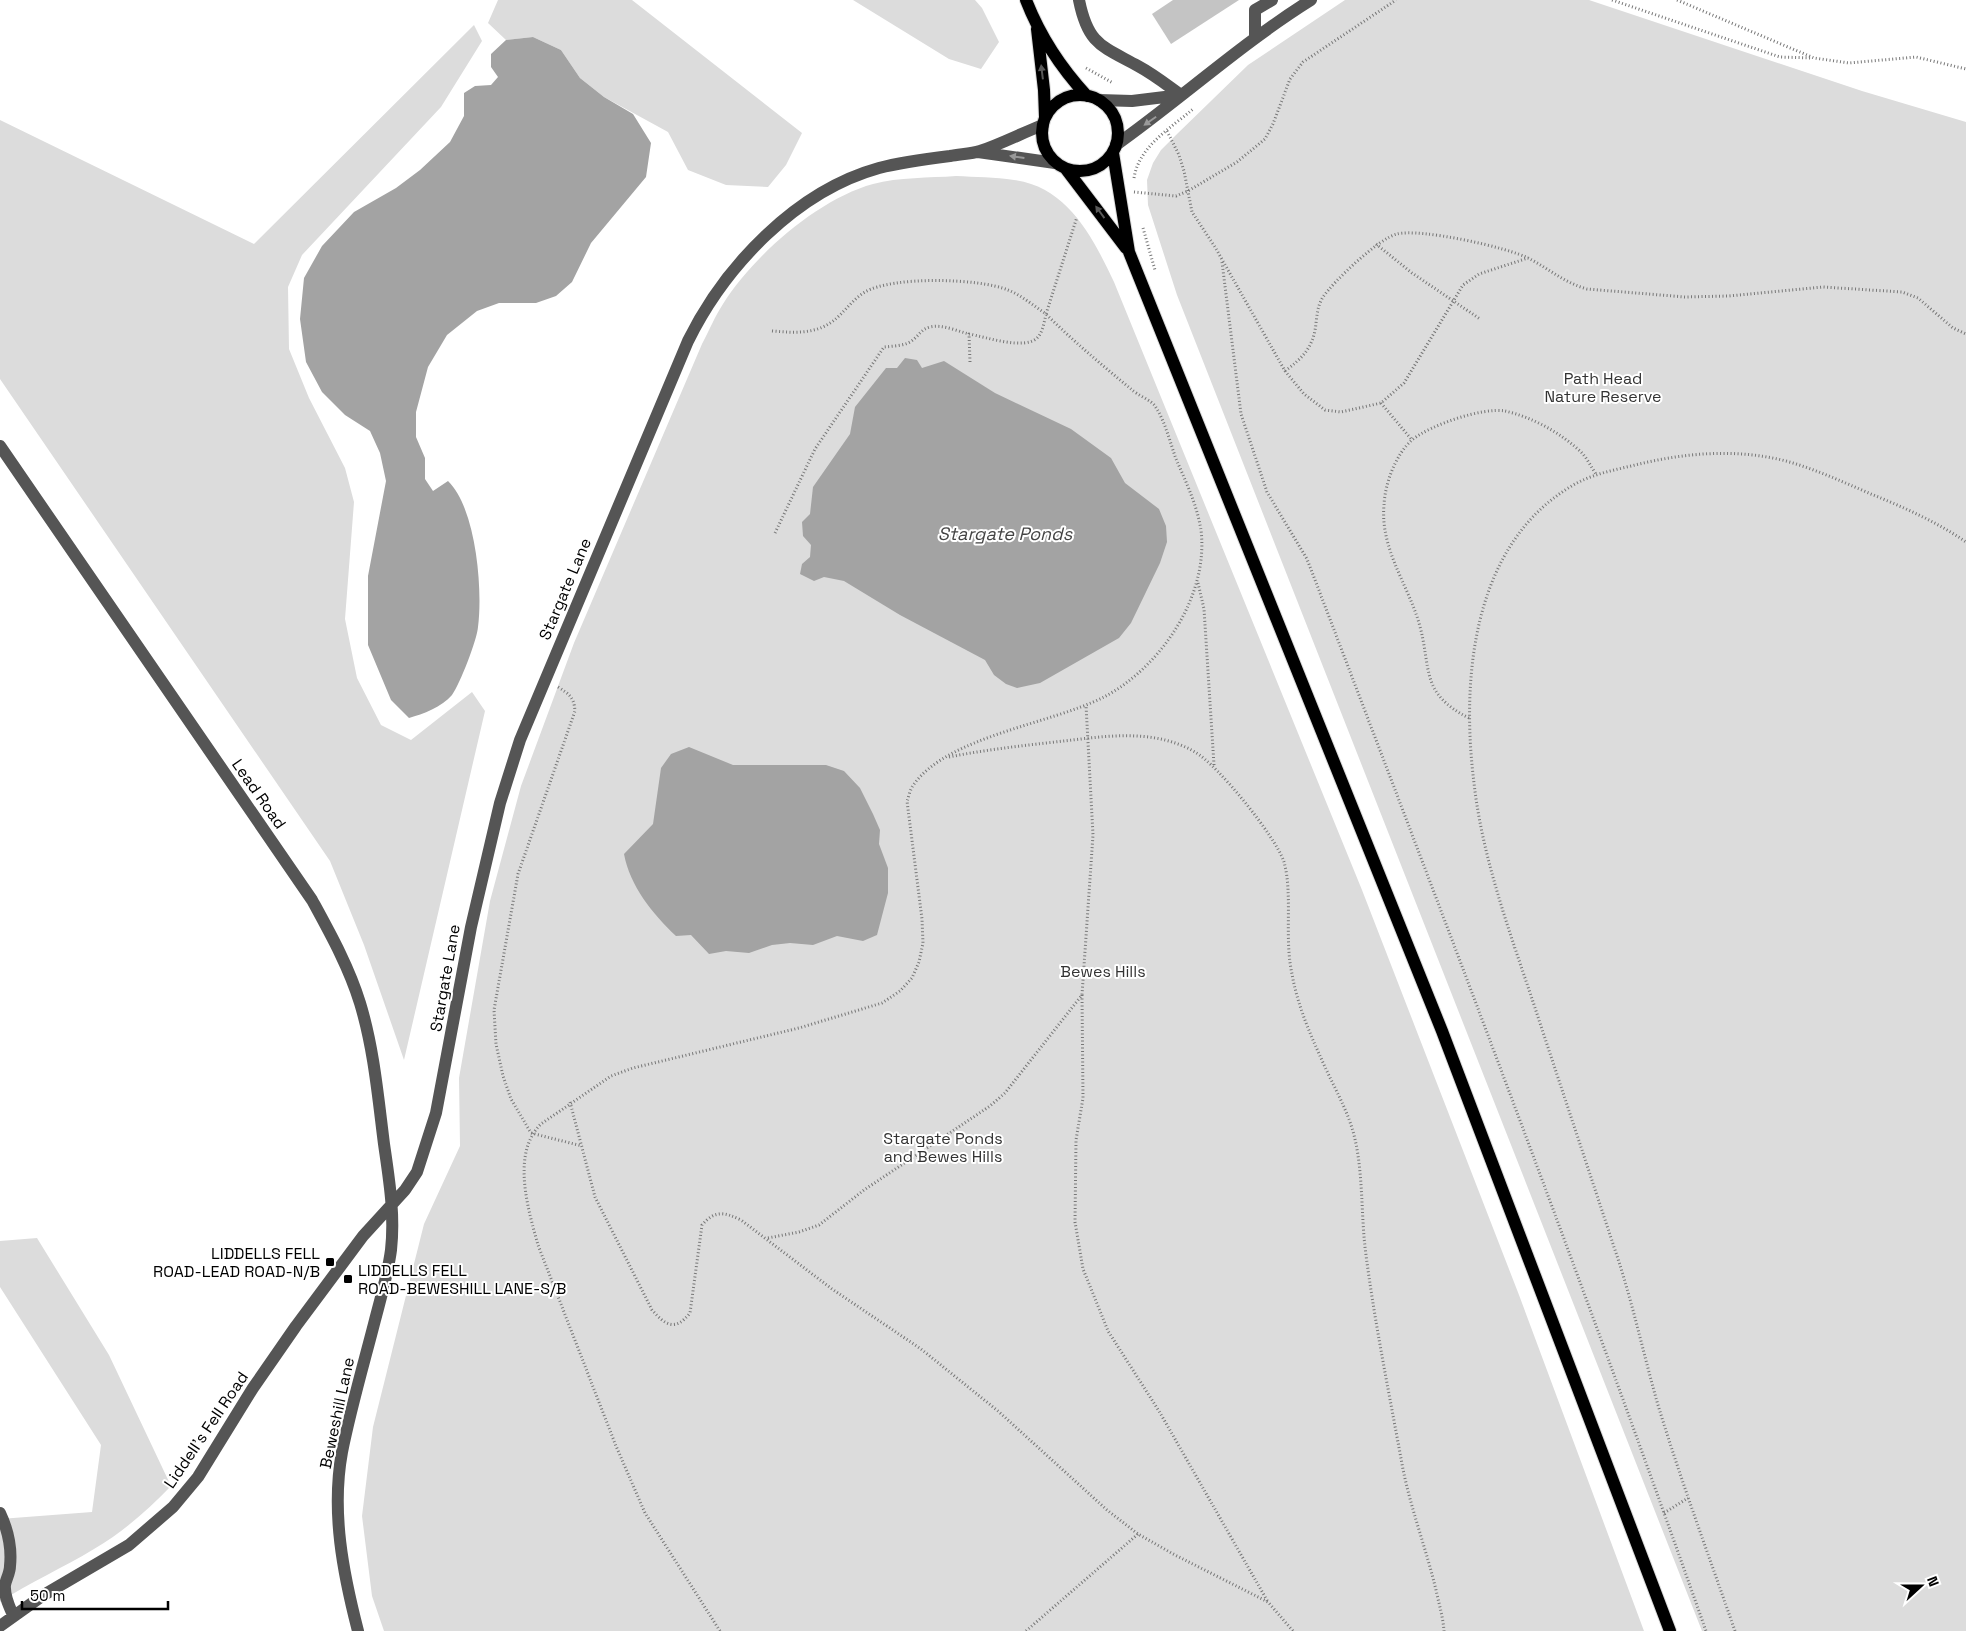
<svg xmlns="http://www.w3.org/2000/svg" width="1966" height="1631" font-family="'Space Grotesk',sans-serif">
<rect width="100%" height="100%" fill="#fff"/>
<path fill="#dcdcdc" d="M498,0H632L802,133L786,165L768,187L726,185L688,170L668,132L604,97L580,78L561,50L533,37L506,40L488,23Z
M853,0H975L982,8L999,42L981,69L949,59Z
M1345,0H1589L1862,91L1966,122V1631H1702L1177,295L1148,205L1147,180L1153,163L1161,150L1176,135L1248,65Z
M474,25L482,41L441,107L302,255L288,287L289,349L309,398L345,468L354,502L345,619L357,678L381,725L411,740L472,692L485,711L404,1060L364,945L330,861L0,379V120L254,244Z
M956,176C975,177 995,177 1014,180C1068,187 1093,238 1114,282L1362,890L1519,1295L1644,1631H384L372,1596L362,1516L373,1427L424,1224L460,1146L459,1078L490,901L521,786L574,643L702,344C709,331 715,316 723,304C753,256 818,199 873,184C899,177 929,178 956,176Z
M37,1238L109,1355L171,1486C148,1510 123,1532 94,1549C63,1568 30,1582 0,1602V1519L92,1512L101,1445L0,1287V1241Z"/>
<path fill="#a3a3a3" d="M533,37L561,50L580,78L604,97L633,114L651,143L646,177L591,243L572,282L556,296L536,303H499L477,311L447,335L428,367L416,412V437L425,458V479L433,491L448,481C476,508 483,589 478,627C477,640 460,684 452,695C442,707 423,714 409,718L391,700L368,645V576L386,481L380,453L370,431L345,415L322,392L306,362L300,319L304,278L322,246L354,212L396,188L420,170L450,142L464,116V93L475,86L491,85L498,77L491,67V54L506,40Z
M905,358L917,360L922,368L944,361L995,393L1071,429L1111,458L1125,483L1159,509L1166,526L1167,542L1160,563L1131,623L1119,638L1040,683L1017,688L1006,684L994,675L985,660L900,615L844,581L824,577L814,581L800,574L802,564L810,557L811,545L803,536L802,522L810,514L813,487L850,434L855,407L886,368H897Z
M689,747L733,765H826L844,771L860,788L873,814L880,830L879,844L888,868V893L877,935L863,941L837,936L813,945L790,943L772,945L749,953L726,951L709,954L691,935L676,936C652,913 630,886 624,854L653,824L661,768L671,754Z"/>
<path fill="#c4c4c4" d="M1173,0H1239L1171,44L1152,14Z"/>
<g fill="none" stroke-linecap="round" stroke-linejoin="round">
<g stroke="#dbdbdb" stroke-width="14">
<path id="major" d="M1026,0C1040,36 1061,68 1087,96
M1037,29L1044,90L1045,117
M1042 133a38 38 0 1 1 76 0a38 38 0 1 1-76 0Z
M1113,153L1129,252L1442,1031L1670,1631
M1066,169L1126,248"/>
</g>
<path stroke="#777" stroke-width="3" stroke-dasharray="1 2.5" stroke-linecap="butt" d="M1612,0L1780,57L1812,58
M1677,0L1814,58L1849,63L1916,57L1966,69
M1086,68L1113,83
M1167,131L1179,155L1184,171L1192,212L1215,247L1285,371L1304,394L1325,410L1341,412L1381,403L1404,383L1463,285L1479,274L1528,258
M1134,178C1139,146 1171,128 1193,109
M1134,192L1176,196L1188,191L1237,162L1265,139L1273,124L1290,79L1303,62L1396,0
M1143,228L1155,270
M1376,244L1412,273L1480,319
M1222,262L1241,414L1267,492L1307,559C1443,915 1579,1271 1706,1631
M772,331C797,333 820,335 840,315C848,307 855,298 865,292C892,276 979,278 1008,290C1021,295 1034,306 1046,314L1077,217
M970,362L969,334C986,337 1026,351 1038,337C1043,331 1044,322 1046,315
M1285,371C1303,358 1314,346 1316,323C1317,314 1318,305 1323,297C1333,282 1379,238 1397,234C1419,228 1508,247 1530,259C1549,269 1565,283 1587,289L1685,297L1729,296L1823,287L1902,292L1918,298L1953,328L1966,334
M1381,403L1412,440
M775,533L815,449L884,347C894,346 907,346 914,339C920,334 922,329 930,327C942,324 957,331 969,334
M1198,583L1204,609L1214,765
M558,687C569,694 574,697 575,711L518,874L494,1010L496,1044L503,1076L511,1099L531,1133L582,1146
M1469,718C1419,693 1432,668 1419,623C1407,583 1380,548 1384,505C1385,483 1396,454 1412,440C1430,425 1483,407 1505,411C1532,417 1561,433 1581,452C1587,458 1591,467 1596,474
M949,757C984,750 1019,746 1055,742C1101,737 1152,727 1195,752C1218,765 1276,837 1284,862C1293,894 1284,938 1292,974C1297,1003 1309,1032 1321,1058C1332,1084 1347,1108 1354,1135C1363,1171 1361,1210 1365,1247C1374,1320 1389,1392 1402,1464C1410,1507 1426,1548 1436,1590C1439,1604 1443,1617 1444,1631
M1082,995L1083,1098L1076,1140L1075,1222L1083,1269L1108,1331L1159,1411L1268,1602
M570,1102L595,1197L652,1310C665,1325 675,1332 690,1313L702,1225C715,1210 724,1212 741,1220L832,1289L921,1349L998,1411L1107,1510L1138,1534L1175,1555L1268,1602L1293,1631
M768,1238L799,1232L819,1225L864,1190L990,1106L1005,1093L1082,995L1093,835L1086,705
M1664,1513L1688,1498
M720,1631L645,1513L616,1446L538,1245C528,1209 511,1153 541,1124L611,1076L633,1068L799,1028L882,1003L900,991L912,978L919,962L923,943L922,919L907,801C909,796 910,789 914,784C949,736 1051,724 1104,697C1161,667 1209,596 1201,530C1197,505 1186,482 1176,459C1170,442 1165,421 1155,406C1151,400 1137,395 1131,389C1102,365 1073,341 1046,314
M1026,1631L1138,1534
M1735,1631C1709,1556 1681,1481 1658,1405C1643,1353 1632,1299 1614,1247C1589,1171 1564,1096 1539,1020C1514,943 1483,864 1474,783C1461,680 1472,546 1570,487C1589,475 1610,471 1631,466C1682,453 1735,448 1786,461C1815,469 1843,482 1871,494C1903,507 1937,522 1966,542"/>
<path stroke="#555" stroke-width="12" d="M1079,0C1088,45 1102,46 1138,66C1153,74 1167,85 1181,95
M1255,37V10L1272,0
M1099,100L1132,101L1181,95
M1116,145C1182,98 1242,43 1311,0
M978,152L1055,163
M0,446L312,900C330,933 349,967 360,1003C374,1049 378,1097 384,1144C389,1179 395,1214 391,1250C388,1273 381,1297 375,1320C364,1363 351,1407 342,1452C331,1512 343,1573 358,1631
M0,1513C8,1530 12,1547 10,1566C10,1573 6,1579 5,1585C4,1596 9,1606 13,1615
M0,1626L42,1596L129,1545L173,1507L198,1477L253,1388L296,1326L363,1236L405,1190L417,1172L436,1113L471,927L500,803L520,740L688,341C725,266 796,191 879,168C902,162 926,159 950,156C960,154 971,154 980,151C1001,144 1022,133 1043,125"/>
<use href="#major" stroke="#000" stroke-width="12"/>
</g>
<defs><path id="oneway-solid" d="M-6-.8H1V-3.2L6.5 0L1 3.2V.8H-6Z" transform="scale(1.25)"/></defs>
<g fill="#595959">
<use href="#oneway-solid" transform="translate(1042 72) rotate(-97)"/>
<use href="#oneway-solid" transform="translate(1100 212) rotate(-126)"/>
</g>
<g fill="#999">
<use href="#oneway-solid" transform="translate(1150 121) rotate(145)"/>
<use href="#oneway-solid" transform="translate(1017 157) rotate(-172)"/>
</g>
<g fill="#000" stroke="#fff" stroke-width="2">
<rect x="325" y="1257" width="10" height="10" rx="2.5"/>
<rect x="343" y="1274" width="10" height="10" rx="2.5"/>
</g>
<g text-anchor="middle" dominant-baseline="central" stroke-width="4" stroke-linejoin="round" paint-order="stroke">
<g font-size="16" fill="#333" stroke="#fff">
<text x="1603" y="378">Path Head<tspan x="1603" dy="18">Nature Reserve</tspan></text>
<text x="1103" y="971">Bewes Hills</text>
<text x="943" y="1138">Stargate Ponds<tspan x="943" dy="18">and Bewes Hills</tspan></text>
</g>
<g font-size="16" fill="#000" stroke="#fff">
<text transform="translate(565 589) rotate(-67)">Stargate Lane</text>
<text transform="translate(259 794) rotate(55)">Lead Road</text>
<text transform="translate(445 978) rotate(-80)">Stargate Lane</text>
<text transform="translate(337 1413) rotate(-78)">Beweshill Lane</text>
<text transform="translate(206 1430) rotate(-56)">Liddell's Fell Road</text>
</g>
<g font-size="16" fill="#000" stroke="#fff" text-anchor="end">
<text x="320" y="1253">LIDDELLS FELL<tspan x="320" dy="18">ROAD-LEAD ROAD-N/B</tspan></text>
<text x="358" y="1270" text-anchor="start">LIDDELLS FELL<tspan x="358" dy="18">ROAD-BEWESHILL LANE-S/B</tspan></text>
</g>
<g font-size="18" font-style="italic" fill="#444" stroke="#fff">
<text x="1005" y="533">Stargate Ponds</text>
</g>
</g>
<g transform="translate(1921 1586) rotate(69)" stroke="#ffffff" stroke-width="4" paint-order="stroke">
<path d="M0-4L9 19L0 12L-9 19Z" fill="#000000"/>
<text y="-8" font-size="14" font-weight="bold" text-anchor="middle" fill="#000000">N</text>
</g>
<path d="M22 1601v8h146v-8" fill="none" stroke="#000000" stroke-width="2.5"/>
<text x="30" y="1601" font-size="15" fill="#000000" stroke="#ffffff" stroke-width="4" paint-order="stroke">50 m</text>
</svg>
